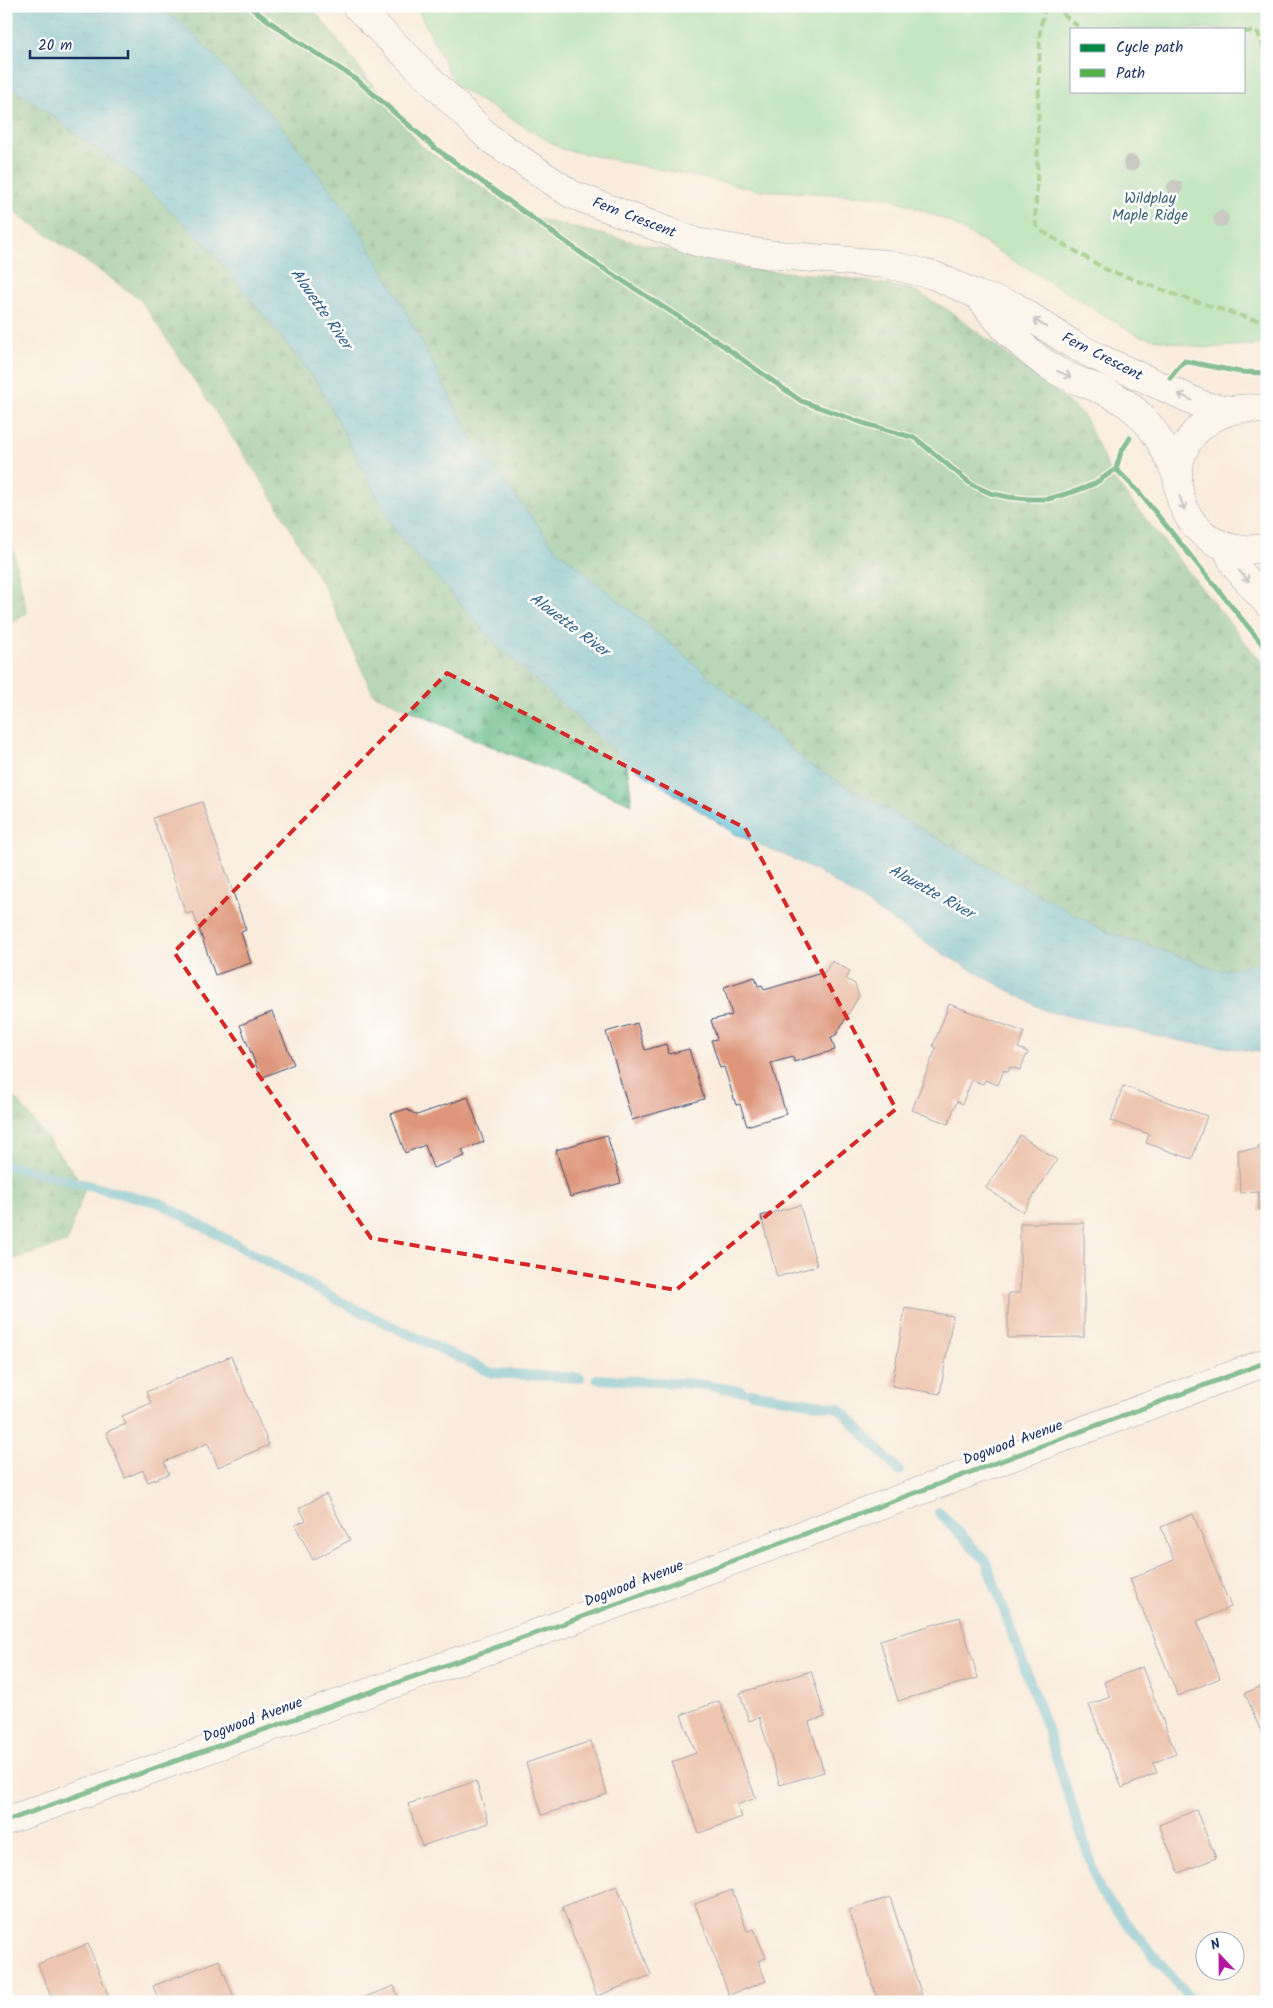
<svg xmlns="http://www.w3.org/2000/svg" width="1273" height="2008" font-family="Kalam,sans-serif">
<defs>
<pattern id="forest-firs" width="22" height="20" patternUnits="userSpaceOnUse" patternTransform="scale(1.25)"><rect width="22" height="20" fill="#6bbc87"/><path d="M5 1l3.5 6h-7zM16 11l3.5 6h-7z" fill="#579972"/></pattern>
<pattern id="water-ripples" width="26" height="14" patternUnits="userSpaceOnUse" patternTransform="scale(1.25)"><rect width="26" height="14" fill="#56bbd4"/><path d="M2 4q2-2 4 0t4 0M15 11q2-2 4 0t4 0" fill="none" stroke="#4698af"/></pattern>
</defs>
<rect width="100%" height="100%" fill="#fff"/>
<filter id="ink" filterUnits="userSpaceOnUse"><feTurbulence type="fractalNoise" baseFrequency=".02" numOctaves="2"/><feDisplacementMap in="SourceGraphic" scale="10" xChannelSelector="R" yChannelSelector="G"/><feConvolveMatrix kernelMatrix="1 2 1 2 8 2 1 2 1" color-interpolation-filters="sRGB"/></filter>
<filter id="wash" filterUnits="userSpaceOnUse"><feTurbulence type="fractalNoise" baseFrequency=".0096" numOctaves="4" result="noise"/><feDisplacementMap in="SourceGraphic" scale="20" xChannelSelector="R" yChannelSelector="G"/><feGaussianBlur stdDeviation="1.12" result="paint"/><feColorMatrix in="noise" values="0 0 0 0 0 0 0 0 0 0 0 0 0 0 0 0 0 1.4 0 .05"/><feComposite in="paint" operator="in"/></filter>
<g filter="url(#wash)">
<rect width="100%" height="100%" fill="#f9ecdd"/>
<path fill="url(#forest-firs)" stroke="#437672" d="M154,6H311L420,145L526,216L747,269L835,276L912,289L951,312L1050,387L1084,416L1113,478L1267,669V961L1222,971L1105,931L1013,881L808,764L696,665L556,549L473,441L395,291L349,214Z
M6,82L140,181L210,249L318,383L396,532L499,647L627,763L632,804L476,740L373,694L325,589L272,497L140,299L6,206Z
M6,517L27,613L6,628Z
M6,1086L85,1187L67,1242L6,1262Z"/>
<path fill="#84dda1" stroke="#508680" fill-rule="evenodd" d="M416,6H1267V344L1203,348L1139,336L948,221L889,197L759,190L562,149L456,86ZM1072,29H1244V91H1072Z"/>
<path fill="url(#water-ripples)" stroke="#387599" d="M6,6H154L184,25L275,119L349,214L395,291L473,441L556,549L696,665L808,764L1013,881L1105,931L1222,971L1267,961V1053L1186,1042L1046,1011L945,955L825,876L791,858L735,834L627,763L499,647L396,532L318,383L210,249L140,181L6,82Z"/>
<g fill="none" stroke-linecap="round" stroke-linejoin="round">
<path stroke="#56bbd4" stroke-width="10" d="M6,1165L160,1203L349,1306L492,1373L580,1378
M597,1379L698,1384L742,1391
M751,1393L839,1408L899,1471
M939,1512L986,1561L1046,1726L1100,1891L1193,2002"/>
</g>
<g id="blocks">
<path fill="#de967b" d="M202,802L246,930L241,932L251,963L215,975L193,912L186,914L153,818Z
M832,961L850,971L846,979L855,984L859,996L836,1035L831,1037L835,1050L794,1062L793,1057L771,1063L786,1114L747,1126L740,1104L736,1105L724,1067L720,1068L711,1040L717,1039L711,1020L732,1015L724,987L755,977L758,986L762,985L764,990L825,972Z
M949,1004L1024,1032L1018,1048L1028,1052L1020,1070L1010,1067L1008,1072L1004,1070L998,1085L985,1080L983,1084L972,1080L962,1104L957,1101L948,1124L912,1110L936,1048L933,1046Z
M272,1012L294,1064L261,1078L240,1025Z
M637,1023L645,1050L666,1044L669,1054L689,1049L704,1099L632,1120L606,1032Z
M1123,1086L1207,1116L1192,1159L1146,1143L1149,1134L1111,1121Z
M468,1097L484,1142L462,1150L465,1156L433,1168L425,1145L405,1153L391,1114L406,1109L417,1115Z
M607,1135L621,1183L570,1197L556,1150Z
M1020,1135L1057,1160L1023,1212L986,1188Z
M1267,1145V1210H1259V1192L1240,1193L1238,1150L1259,1149L1258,1146Z
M800,1205L817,1266L777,1277L761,1216Z
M1020,1223H1084V1337L1008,1338V1293H1020Z
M905,1308L953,1316L940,1394L892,1386Z
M231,1356L269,1445L218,1467L208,1443L164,1462L169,1474L148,1482L143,1470L125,1478L106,1432L126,1424L122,1416L151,1403L146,1392Z
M326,1494L350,1540L313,1560L295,1525L306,1520L299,1508Z
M1193,1514L1231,1607L1197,1621L1220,1678L1178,1696L1130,1579L1174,1560L1161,1527Z
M960,1617L978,1678L898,1701L880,1640Z
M1142,1667L1176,1754L1153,1763L1157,1773L1122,1788L1089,1705L1110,1697L1104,1682Z
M811,1671L825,1717L809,1722L824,1772L780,1785L759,1717L749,1721L740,1693Z
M1267,1684V1732L1262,1734L1245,1693Z
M719,1701L756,1798L737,1805L742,1817L699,1833L672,1762L696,1753L681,1715Z
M591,1741L607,1794L542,1815L526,1763Z
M476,1781L489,1823L422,1846L408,1804Z
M1196,1810L1216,1858L1179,1873L1159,1825Z
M617,1886L651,1975L597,1996L562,1907Z
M732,1890L747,1931L754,1929L766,1958L758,1961L766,1981L729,1995L695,1904Z
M890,1897L924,2002H878L849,1910Z
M88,1944L111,2002H53L38,1964Z
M219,1960L236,2002H160L153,1986Z
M394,1986L400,2002H357V2000Z"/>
</g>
</g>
<g filter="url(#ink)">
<use href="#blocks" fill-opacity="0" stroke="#3c4b71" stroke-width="1"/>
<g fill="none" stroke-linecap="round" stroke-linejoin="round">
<g stroke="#3c4b71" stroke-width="29">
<path id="minor" d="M6,1821L568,1622L1267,1362"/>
</g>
<g stroke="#3c4b71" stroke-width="29">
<path id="tertiary" d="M356,6L489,138L571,194L696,242L766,254L886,264L933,275L978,295L1014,306L1072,344L1097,357L1205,406L1231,410
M978,295C1000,326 1024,351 1057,371C1071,379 1088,384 1102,390C1144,408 1161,437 1177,477
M1267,411C1253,406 1235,408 1222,414C1156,440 1167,536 1236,549C1246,550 1257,550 1267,547
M1226,547L1235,566L1267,603"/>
</g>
<use href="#minor" stroke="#fff" stroke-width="28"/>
<use href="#tertiary" stroke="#fff" stroke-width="28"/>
<path stroke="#55b248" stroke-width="4" stroke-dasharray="8 4" stroke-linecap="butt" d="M1046,6L1040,28L1037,186L1035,216L1036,225L1040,230L1105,269L1185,298L1251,319L1267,321
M1053,6L1081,29
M1244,32L1252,31L1258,33L1267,56"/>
<g stroke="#fff" stroke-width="8">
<path id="cycleway" d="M248,6L291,37L356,79L435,148L595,263L718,342L801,401L866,424L915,438L971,484L990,493L1008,497L1029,499H1048L1076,491L1094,484L1116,469L1121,452L1130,438
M1170,378L1184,361L1240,372L1267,373
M1116,469L1138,491L1267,650
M6,1821L568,1622L1267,1362"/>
</g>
<use href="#cycleway" stroke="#00873e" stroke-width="5"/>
</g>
<g fill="#90a1a2">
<circle cx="1131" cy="163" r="8"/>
<circle cx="1175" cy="188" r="8"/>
<circle cx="1221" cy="219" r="8"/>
</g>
<defs><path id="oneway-shaft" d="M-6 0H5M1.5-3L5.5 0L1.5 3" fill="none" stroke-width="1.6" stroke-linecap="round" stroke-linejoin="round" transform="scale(1.25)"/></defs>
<g stroke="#8d97ae">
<use href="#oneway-shaft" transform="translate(1040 323) rotate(-147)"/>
<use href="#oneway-shaft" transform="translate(1064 374) rotate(25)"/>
<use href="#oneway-shaft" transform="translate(1185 397) rotate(-155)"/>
<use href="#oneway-shaft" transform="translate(1182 503) rotate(70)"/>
<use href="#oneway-shaft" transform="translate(1244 576) rotate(47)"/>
</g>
</g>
<path d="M0 0H1273V2008H0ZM447,673L745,828L896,1109L676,1290L371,1238L174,952Z" fill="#f9ecdd" fill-opacity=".55" fill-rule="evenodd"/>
<path fill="none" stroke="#d62828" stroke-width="4" stroke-dasharray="10 6" stroke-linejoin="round" d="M447,673L745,828L896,1109L676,1290L371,1238L174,952Z"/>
<g text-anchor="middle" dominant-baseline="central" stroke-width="5" stroke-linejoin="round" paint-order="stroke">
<g font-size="15" fill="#3a6372" stroke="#fff">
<text x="1150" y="199">Wildplay<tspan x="1150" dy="17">Maple Ridge</tspan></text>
</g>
<g font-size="15" fill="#1b2f5e" stroke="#fff">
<text transform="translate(634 218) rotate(21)">Fern Crescent</text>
<text transform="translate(1102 357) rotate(27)">Fern Crescent</text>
<text transform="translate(1013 1443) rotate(-20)">Dogwood Avenue</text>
<text transform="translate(634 1584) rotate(-21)">Dogwood Avenue</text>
<text transform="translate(253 1720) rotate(-20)">Dogwood Avenue</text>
</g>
<g font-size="16" font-style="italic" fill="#306087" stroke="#fff">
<text transform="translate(321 309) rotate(55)">Alouette River</text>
<text transform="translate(569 625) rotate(37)">Alouette River</text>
<text transform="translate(931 892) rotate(29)">Alouette River</text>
</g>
</g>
<rect width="1273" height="2008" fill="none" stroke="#fff" stroke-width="25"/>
<rect x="1070" y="28" width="175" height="65" fill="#ffffff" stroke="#a4acbf"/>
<rect x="1080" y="44" width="25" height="8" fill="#00873e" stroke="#a4acbf"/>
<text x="1116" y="52" font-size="15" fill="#1b2f5e">Cycle path</text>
<rect x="1080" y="69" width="25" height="8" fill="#55b248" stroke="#a4acbf"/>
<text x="1116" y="78" font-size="15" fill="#1b2f5e">Path</text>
<g transform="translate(1220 1956) rotate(338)"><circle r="24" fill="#ffffff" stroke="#a4acbf"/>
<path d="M0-4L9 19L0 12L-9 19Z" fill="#b5179e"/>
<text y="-8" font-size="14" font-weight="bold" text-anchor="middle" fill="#1b2f5e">N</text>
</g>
<path d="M30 50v8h98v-8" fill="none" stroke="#1b2f5e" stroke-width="2.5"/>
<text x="38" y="50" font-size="15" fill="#1b2f5e" stroke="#ffffff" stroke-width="4" paint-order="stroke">20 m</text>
</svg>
